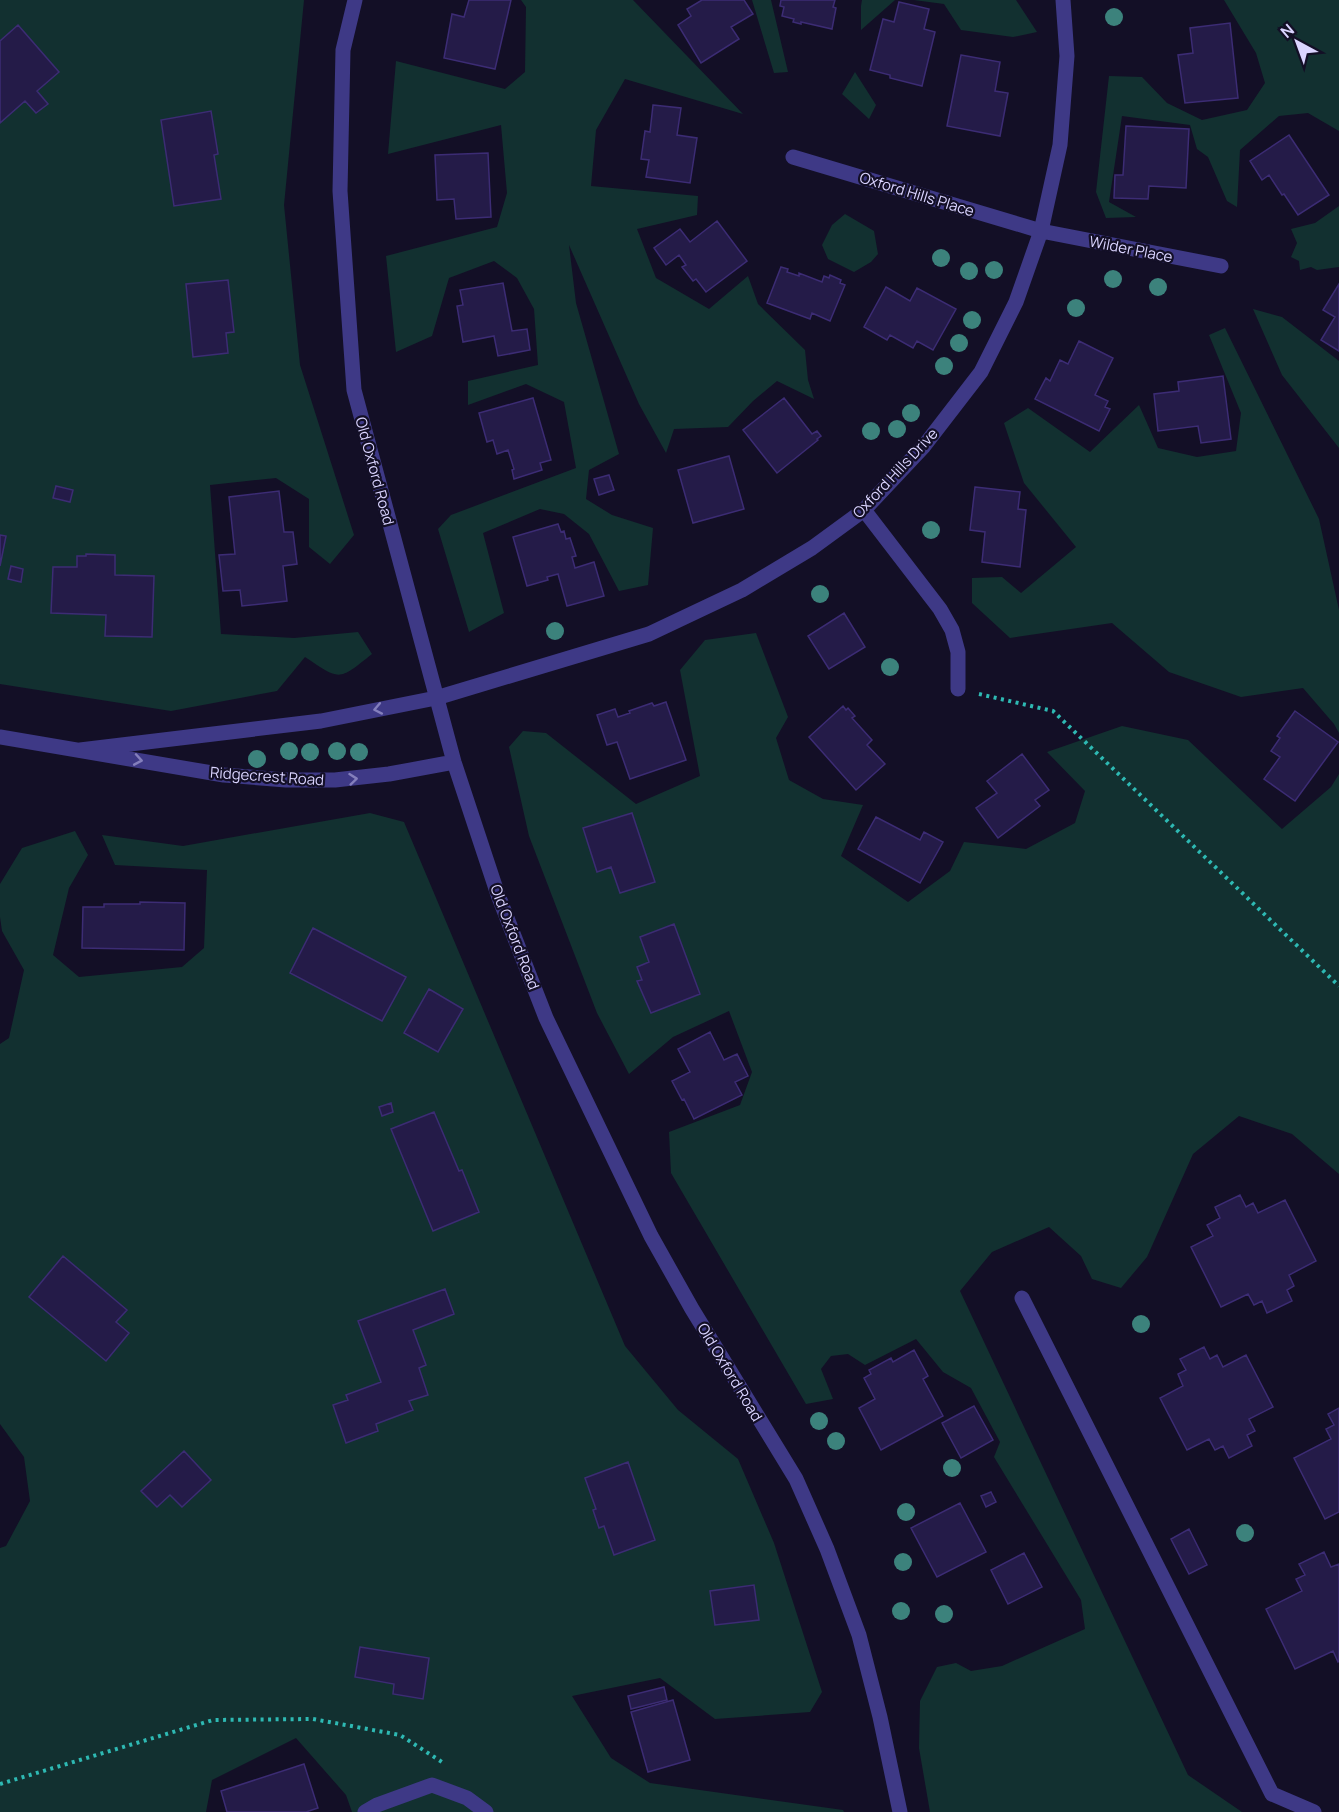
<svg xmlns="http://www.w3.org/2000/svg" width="1339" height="1812" font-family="Manrope,sans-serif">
<rect width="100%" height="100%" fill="#130f26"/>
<path fill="#123030" d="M0,0H304L284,205L300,365L354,535L330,564L309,547V499L276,478L210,485L221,634L294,638L358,632L372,654C338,681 341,681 305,657L277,691L171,711L0,684Z
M521,0H633L743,114L625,79L596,130L591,186L698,196L697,215L637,229L656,278L709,309L748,276L758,304L805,350L808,380L814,399L777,381L753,401L728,427L674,429L666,453L639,404L569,245L576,303L619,454L589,470L586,499L612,515L653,528L648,585L619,591L589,534L564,514L540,509L483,533L504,613L469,632L438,529L451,515L576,468L564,402L526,384L468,405V381L538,365L534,309L517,278L494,261L449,278L432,336L396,352L386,256L497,227L507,193L501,125L388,154L396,61L505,89L525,72L526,7Z
M752,0H771L788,72L774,73Z
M862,0H895L861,30V6Z
M914,0H1016L1037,32L1013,37L961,30L944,4Z
M1224,0H1339V131L1308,113L1279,116L1240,150L1237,207L1227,201L1208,157L1197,149L1190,125L1122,116L1109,202L1136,217L1106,218L1096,192L1109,76L1142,77L1167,103L1202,120L1247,110L1265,83L1256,53Z
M855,72L876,105L869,119L842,94Z
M1339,206V267L1317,270L1311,267L1300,270L1299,261L1291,257L1297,243L1291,229L1315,223Z
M845,214L874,231L878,254L871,262L854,272L828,259L822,245L832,225Z
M1253,309L1282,317L1339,361V448L1282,375Z
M1225,328L1319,519L1339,610V733L1334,724L1303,688L1241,697L1169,672L1112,623L1010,638L972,603V578L1002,577L1021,593L1076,547L1024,483L1004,423L1028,408L1090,452L1139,405L1158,448L1197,457L1236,451L1241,413L1209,335Z
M756,633L788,717L776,738L789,780L823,799L863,805L841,856L908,902L950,871L964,842L1026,849L1075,823L1085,791L1047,752L1122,726L1188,740L1282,829L1331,787L1339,774V1174L1292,1134L1239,1116L1193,1154L1147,1257L1121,1288L1092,1279L1081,1256L1049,1227L992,1252L960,1291L1188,1775L1242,1812H930L919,1748L920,1701L937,1667L956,1663L971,1671L1002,1666L1085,1629L1081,1600L994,1457L1000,1442L971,1388L943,1372L916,1339L865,1365L848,1354L831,1356L821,1369L833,1399L806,1404L671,1173L669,1132L740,1105L752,1072L729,1011L673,1037L629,1074L597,1013L529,836L509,747L523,731L546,733L636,804L700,776L680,670L705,640Z
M370,813L404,822L625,1346L678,1410L738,1459L774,1543L822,1692L810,1712L715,1719L660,1678L572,1696L611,1758L650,1783L843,1810L844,1812H352L346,1795L296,1738L212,1780L206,1812H0V1548L6,1546L30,1501L24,1457L0,1424V1044L9,1038L24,970L2,931L0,917V884L22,848L75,831L88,855L69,888L53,955L79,977L182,967L204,948L207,870L115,865L102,835L183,846Z"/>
<path fill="#241b48" stroke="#3c2c74" stroke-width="1.5" d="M469,0H511L495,69L444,58L452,14L464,17Z
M702,0H744L753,14L731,27L739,39L701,63L678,25L691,16L687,9Z
M781,0H835L833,7L836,8L832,29L801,22V24L793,22L794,19L782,16L784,7L780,6Z
M899,2L929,9L924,29L935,32L922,86L890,78V75L870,70L883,19L894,22Z
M1230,23L1238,98L1185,103L1178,55L1193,53L1190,28Z
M18,25L59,72L37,91L48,104L36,113L25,101L0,123V41Z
M961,55L1000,62L995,91L1008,93L1000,136L947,126Z
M653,105L681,108L677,135L697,138L690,183L646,177L649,160L641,159L645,131L650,132Z
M211,111L218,154L214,155L221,199L174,206L161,120Z
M1126,126L1189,129L1186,188L1149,186L1148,199L1114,198L1115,175H1123Z
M1289,135L1329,195L1298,215L1284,194L1282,195L1269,175L1262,180L1250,161Z
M488,153L491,217L456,219L454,199L437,200L435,155Z
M717,221L747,261L706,292L696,279L693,281L682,267L686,265L679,255L666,265L654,248L680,229L690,242Z
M781,267L788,269L787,272L799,276V273L822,282L824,276L829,278L830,275L841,280L840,283L845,285L830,321L812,313L810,319L767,303Z
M228,280L234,332L226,333L228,353L193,357L186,284Z
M503,283L512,331L527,329L530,350L498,356L494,336L463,342L457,306L463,305L460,290Z
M1339,284V351L1321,340L1335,317L1323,310Z
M886,287L910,301L917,288L956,309L933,350L917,341L913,348L890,335L887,340L864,327Z
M1079,341L1113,358L1095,395L1108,401L1105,407L1110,409L1099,431L1035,399L1046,378L1050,381L1060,360L1068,364Z
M1223,376L1231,439L1201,443L1198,426L1158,431L1154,394L1179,391L1178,382Z
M533,398L551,460L540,463L542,470L514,479L512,470L514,469L508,450L497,454L493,440L487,442L479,413Z
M784,398L812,434L817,431L821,436L817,439L818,440L777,473L743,430Z
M729,456L744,509L693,523L678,470Z
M609,475L614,490L599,495L594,479Z
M56,486L73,490L70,502L53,498Z
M975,487L1020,492L1018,509L1026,510L1020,567L982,562L985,532L970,530Z
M279,491L284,532H293L297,564L283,566L287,601L242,606L240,590L223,591L219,555L235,554L229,497Z
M558,524L561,532L564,531L566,539L570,538L576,556L572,557L575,568L594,562L604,596L567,606L558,574L547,577L548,580L527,586L513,537Z
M0,535L6,536L0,566Z
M86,554L115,555V575L154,576L152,637L105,636L106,615L51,613L53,567H77V556H86Z
M11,566L23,569L21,582L8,579Z
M844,613L865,647L829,669L808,636Z
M666,702L686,760L630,779L617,742L607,745L597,715L615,709L618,717L630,713L629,711L652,703L654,706Z
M843,706L846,710L848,708L855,716L852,718L872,740L867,745L885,764L856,790L809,737Z
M1295,711L1338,742L1295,801L1264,779L1280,757L1271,751L1280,738L1277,736Z
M1022,754L1049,790L1035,800L1040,806L998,838L976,808L997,793L987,781Z
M632,813L655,882L620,893L611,867L597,872L583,828Z
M876,817L920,840L924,832L943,842L920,883L858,849Z
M140,902L185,903L184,950L82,948L83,907H104V904H140Z
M674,924L700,994L651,1013L637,981L642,980L637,967L649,962L640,937Z
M313,928L406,977L382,1021L290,973Z
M429,989L463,1009L438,1052L404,1033Z
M710,1032L724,1060L737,1054L748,1076L735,1082L742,1095L694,1119L684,1099L682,1100L672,1081L690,1072L678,1049Z
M391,1103L393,1112L382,1116L379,1107Z
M434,1112L459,1171L462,1170L479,1212L433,1231L391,1129Z
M1240,1195L1246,1207L1253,1203L1258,1213L1285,1200L1316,1261L1289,1275L1294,1286L1287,1290L1292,1301L1267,1313L1262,1301L1254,1305L1248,1294L1221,1307L1191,1247L1213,1236L1207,1225L1220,1218L1215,1207Z
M63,1256L127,1310L116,1322L129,1333L106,1361L29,1297Z
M445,1289L454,1314L413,1330L426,1365L419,1368L428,1395L409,1401L413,1410L376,1424L378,1431L346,1443L333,1405L348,1400L346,1395L381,1382L358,1321Z
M1204,1347L1210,1359L1217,1355L1223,1367L1246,1355L1273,1407L1249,1419L1255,1431L1247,1435L1252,1446L1229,1458L1223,1446L1215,1450L1209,1439L1187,1450L1160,1398L1183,1386L1178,1374L1186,1370L1180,1359Z
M914,1350L928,1376L923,1379L943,1416L881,1450L859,1408L875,1399L864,1378L871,1374L869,1370L891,1358L893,1362Z
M974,1406L993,1440L961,1458L942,1423Z
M1339,1408V1512L1325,1519L1294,1458L1331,1439L1326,1429L1334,1425L1328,1414Z
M184,1451L211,1480L182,1507L170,1495L157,1507L141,1491Z
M628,1462L655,1540L614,1555L604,1526L599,1528L593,1510L596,1509L585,1478Z
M991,1492L996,1502L986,1507L981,1496Z
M960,1503L986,1552L937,1577L911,1528Z
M1189,1529L1207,1565L1189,1574L1171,1539Z
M1324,1552L1331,1567L1339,1564V1661L1338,1662L1333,1651L1295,1669L1266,1609L1302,1591L1296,1579L1305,1575L1299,1564Z
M1024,1553L1042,1587L1008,1604L991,1570Z
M754,1585L759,1620L715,1625L710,1591Z
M360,1647L429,1658L423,1699L393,1694L394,1684L355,1677Z
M664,1687L667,1700L631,1709L628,1696Z
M673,1700L690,1760L648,1772L631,1712Z
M304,1764L318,1808L306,1812H227L221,1791Z"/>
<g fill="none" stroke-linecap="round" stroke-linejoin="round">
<path stroke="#2eb9b3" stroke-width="4" stroke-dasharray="3 4.5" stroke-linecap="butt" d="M979,694L1053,711L1339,986
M0,1784L213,1720L313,1719L400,1735L442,1762"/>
<path stroke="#3e3986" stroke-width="15" d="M1022,1298L1272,1794L1314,1812
M365,1812L377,1805L432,1785L467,1798L486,1812"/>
<path stroke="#3e3986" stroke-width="15" d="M355,0L343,50L340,191L354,390L454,762L498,895L546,1018L651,1236L692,1309L796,1479L827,1549L859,1635L880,1717L900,1812
M793,157L1041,231L1221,266
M864,510L940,609L952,630L958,652V689
M0,737L224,775L286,780H335L389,774L454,762
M80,750L321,721L436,698L649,634L742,590L812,548L864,510L924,446L981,372L1016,302L1041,231L1060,145L1067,56L1063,0"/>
</g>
<g fill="#3c827c">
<circle cx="1114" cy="17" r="9"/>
<circle cx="941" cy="258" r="9"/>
<circle cx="994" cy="270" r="9"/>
<circle cx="969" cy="271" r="9"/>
<circle cx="1113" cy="279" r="9"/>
<circle cx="1158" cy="287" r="9"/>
<circle cx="1076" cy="308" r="9"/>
<circle cx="972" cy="320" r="9"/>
<circle cx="959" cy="343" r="9"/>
<circle cx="944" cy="366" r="9"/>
<circle cx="911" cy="413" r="9"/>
<circle cx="897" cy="429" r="9"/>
<circle cx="871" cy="431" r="9"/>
<circle cx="931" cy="530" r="9"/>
<circle cx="820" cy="594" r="9"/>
<circle cx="555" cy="631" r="9"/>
<circle cx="890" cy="667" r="9"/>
<circle cx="289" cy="751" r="9"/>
<circle cx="337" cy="751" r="9"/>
<circle cx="310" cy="752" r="9"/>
<circle cx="359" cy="752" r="9"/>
<circle cx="257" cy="759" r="9"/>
<circle cx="1141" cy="1324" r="9"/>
<circle cx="819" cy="1421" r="9"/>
<circle cx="836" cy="1441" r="9"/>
<circle cx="952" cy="1468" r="9"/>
<circle cx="906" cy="1512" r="9"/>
<circle cx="1245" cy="1533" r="9"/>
<circle cx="903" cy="1562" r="9"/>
<circle cx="901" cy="1611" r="9"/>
<circle cx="944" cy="1614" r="9"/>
</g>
<defs><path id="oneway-chevron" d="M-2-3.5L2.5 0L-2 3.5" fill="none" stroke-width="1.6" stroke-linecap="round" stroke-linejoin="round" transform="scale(1.5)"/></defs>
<g stroke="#847fbc">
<use href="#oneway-chevron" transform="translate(378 709) rotate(169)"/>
<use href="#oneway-chevron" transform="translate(138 760) rotate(10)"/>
<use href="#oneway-chevron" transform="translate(353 779) rotate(-6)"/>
</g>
<g text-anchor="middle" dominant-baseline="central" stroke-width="4.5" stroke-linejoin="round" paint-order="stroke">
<g font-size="15" fill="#dad4ff" stroke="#130f26">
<text transform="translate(917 194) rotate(17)">Oxford Hills Place</text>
<text transform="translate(1131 249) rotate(11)">Wilder Place</text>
<text transform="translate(375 471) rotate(75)">Old Oxford Road</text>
<text transform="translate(895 473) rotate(-47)">Oxford Hills Drive</text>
<text transform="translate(267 776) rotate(4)">Ridgecrest Road</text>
<text transform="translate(515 937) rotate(69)">Old Oxford Road</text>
<text transform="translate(730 1372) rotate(59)">Old Oxford Road</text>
</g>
</g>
<g transform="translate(1297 42) rotate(319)" stroke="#130f26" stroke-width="4.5" paint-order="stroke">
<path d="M0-4.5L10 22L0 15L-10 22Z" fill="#dad4ff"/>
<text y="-9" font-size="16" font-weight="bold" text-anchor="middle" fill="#dad4ff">N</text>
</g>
</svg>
